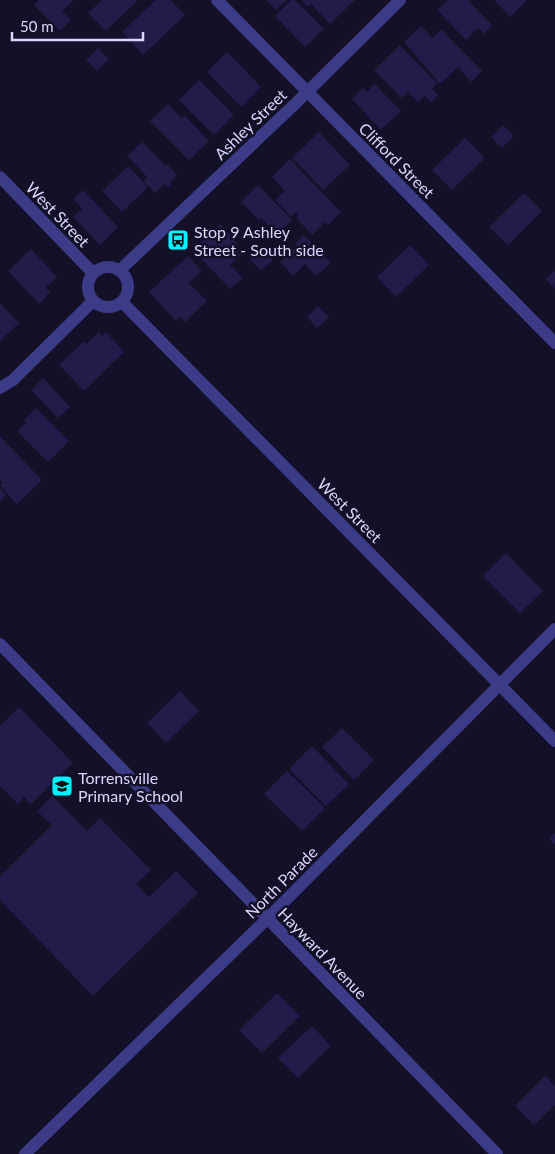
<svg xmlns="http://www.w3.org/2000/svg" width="555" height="1154" font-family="Lato,sans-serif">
<rect width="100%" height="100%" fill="#131028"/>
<path fill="#231c49" d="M39,0H74L62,11L71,20L60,31L34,5Z
M102,0H138L106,31L88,13Z
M156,0H171L185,15L143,55L122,32Z
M266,0H287L276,10Z
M291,0H295L324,29L305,47L275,16Z
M301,0H355L330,24L311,4L308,7Z
M448,0H468L492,25L484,34L478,28L466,40L437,10Z
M494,0H527L510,17Z
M421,26L433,38L441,29L482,71L471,82L458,67L440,84L404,42Z
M400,45L437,83L432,89L438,95L431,102L425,96L418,102L408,92L402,98L374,70Z
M98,48L109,59L97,71L86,60Z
M227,52L261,87L241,107L207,72Z
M199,80L234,115L214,135L179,100Z
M375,84L401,111L381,130L352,99L363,88L367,92Z
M168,104L182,118L185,116L209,141L189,160L150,121Z
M503,125L514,136L502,148L491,137Z
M319,132L350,165L323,190L292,158Z
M465,138L485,158L452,190L432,170Z
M142,142L165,165L167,164L177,175L170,182L172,184L168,188L165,184L155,193L144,181L147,177L127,156Z
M290,159L341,212L328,225L325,222L312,235L296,218L299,215L296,212L291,217L275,200L285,191L272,177Z
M128,166L148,187L122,212L102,191Z
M258,185L292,220L277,235L261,218L259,220L241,202Z
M83,190L118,227L100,245L73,217L82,209L73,199Z
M524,193L542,211L508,245L489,227Z
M220,224L238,244L234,248L241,255L230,265L243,278L230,289L193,250Z
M304,235L331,263L316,276L305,264L293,276L280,262L296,246L295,244Z
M410,245L429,265L396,297L377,277Z
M262,248L273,260L261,271L250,259Z
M31,249L57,277L46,287L50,292L39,304L8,271Z
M188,256L202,271L189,283L207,301L185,322L181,317L176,321L149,292Z
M555,271V289L546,279Z
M0,303L19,323L0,341Z
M318,306L329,317L317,328L307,317Z
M99,332L102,336L106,332L124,352L84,391L59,365L84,341L86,344Z
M43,378L70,407L58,418L31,390Z
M36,408L69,441L48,462L17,431L26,423L24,420Z
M0,436L42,480L17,504L0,486L3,483L0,480Z
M0,488L6,495L0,501Z
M506,553L543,591L520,613L483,576Z
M180,691L199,711L166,743L147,723Z
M19,707L73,763L31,804L24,797L18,804L0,786V726Z
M342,728L374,760L354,780L322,747Z
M312,746L349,784L326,806L289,769Z
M287,771L325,808L302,831L264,794Z
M52,796L87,831L100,818L151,870L136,884L149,897L176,871L198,893L93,996L0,900V876L52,825L37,811Z
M555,833V845L549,839Z
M277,993L300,1016L262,1053L239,1030Z
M312,1026L331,1046L298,1078L278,1058Z
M545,1076L555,1086V1105L534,1125L515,1106Z"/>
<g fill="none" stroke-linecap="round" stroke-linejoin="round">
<path stroke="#3b3b87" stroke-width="12" d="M217,0L555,343
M0,177L93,273
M88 287a20 20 0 1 1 40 0a20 20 0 1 1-40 0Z
M120,270L296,103L400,0
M122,302L555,741
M0,388L13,380L93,301
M0,644L497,1154
M25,1154L267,919L555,629"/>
</g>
<defs>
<g id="bus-square" transform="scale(1.125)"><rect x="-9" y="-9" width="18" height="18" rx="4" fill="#03f2ff" stroke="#131028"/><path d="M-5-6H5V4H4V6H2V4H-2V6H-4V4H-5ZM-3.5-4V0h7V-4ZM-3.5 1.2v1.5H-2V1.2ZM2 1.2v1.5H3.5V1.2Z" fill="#111"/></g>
<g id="school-square" transform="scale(1.125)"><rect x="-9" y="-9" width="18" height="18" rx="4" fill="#03f2ff" stroke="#131028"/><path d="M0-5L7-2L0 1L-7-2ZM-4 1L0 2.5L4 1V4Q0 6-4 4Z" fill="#111"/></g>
</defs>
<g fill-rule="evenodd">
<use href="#bus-square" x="178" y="240"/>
<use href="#school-square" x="62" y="786"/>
</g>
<g text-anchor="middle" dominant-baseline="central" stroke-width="5" stroke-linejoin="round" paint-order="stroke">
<g font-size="16" fill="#dad7ff" stroke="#131028">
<text transform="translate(250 124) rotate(-44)">Ashley Street</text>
<text transform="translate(397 160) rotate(45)">Clifford Street</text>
<text transform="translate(58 214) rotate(46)">West Street</text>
<text transform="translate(350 510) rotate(45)">West Street</text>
<text transform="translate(281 882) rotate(-45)">North Parade</text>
<text transform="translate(323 953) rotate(46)">Hayward Avenue</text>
</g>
<g font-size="16" fill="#dad7ff" stroke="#131028" text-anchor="start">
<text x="194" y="231">Stop 9 Ashley<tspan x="194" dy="18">Street - South side</tspan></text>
<text x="78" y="777">Torrensville<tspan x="78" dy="18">Primary School</tspan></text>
</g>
</g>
<path d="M12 32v8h131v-8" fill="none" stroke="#dad7ff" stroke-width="2.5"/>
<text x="20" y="32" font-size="15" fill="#dad7ff" stroke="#131028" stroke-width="4" paint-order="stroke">50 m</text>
</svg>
